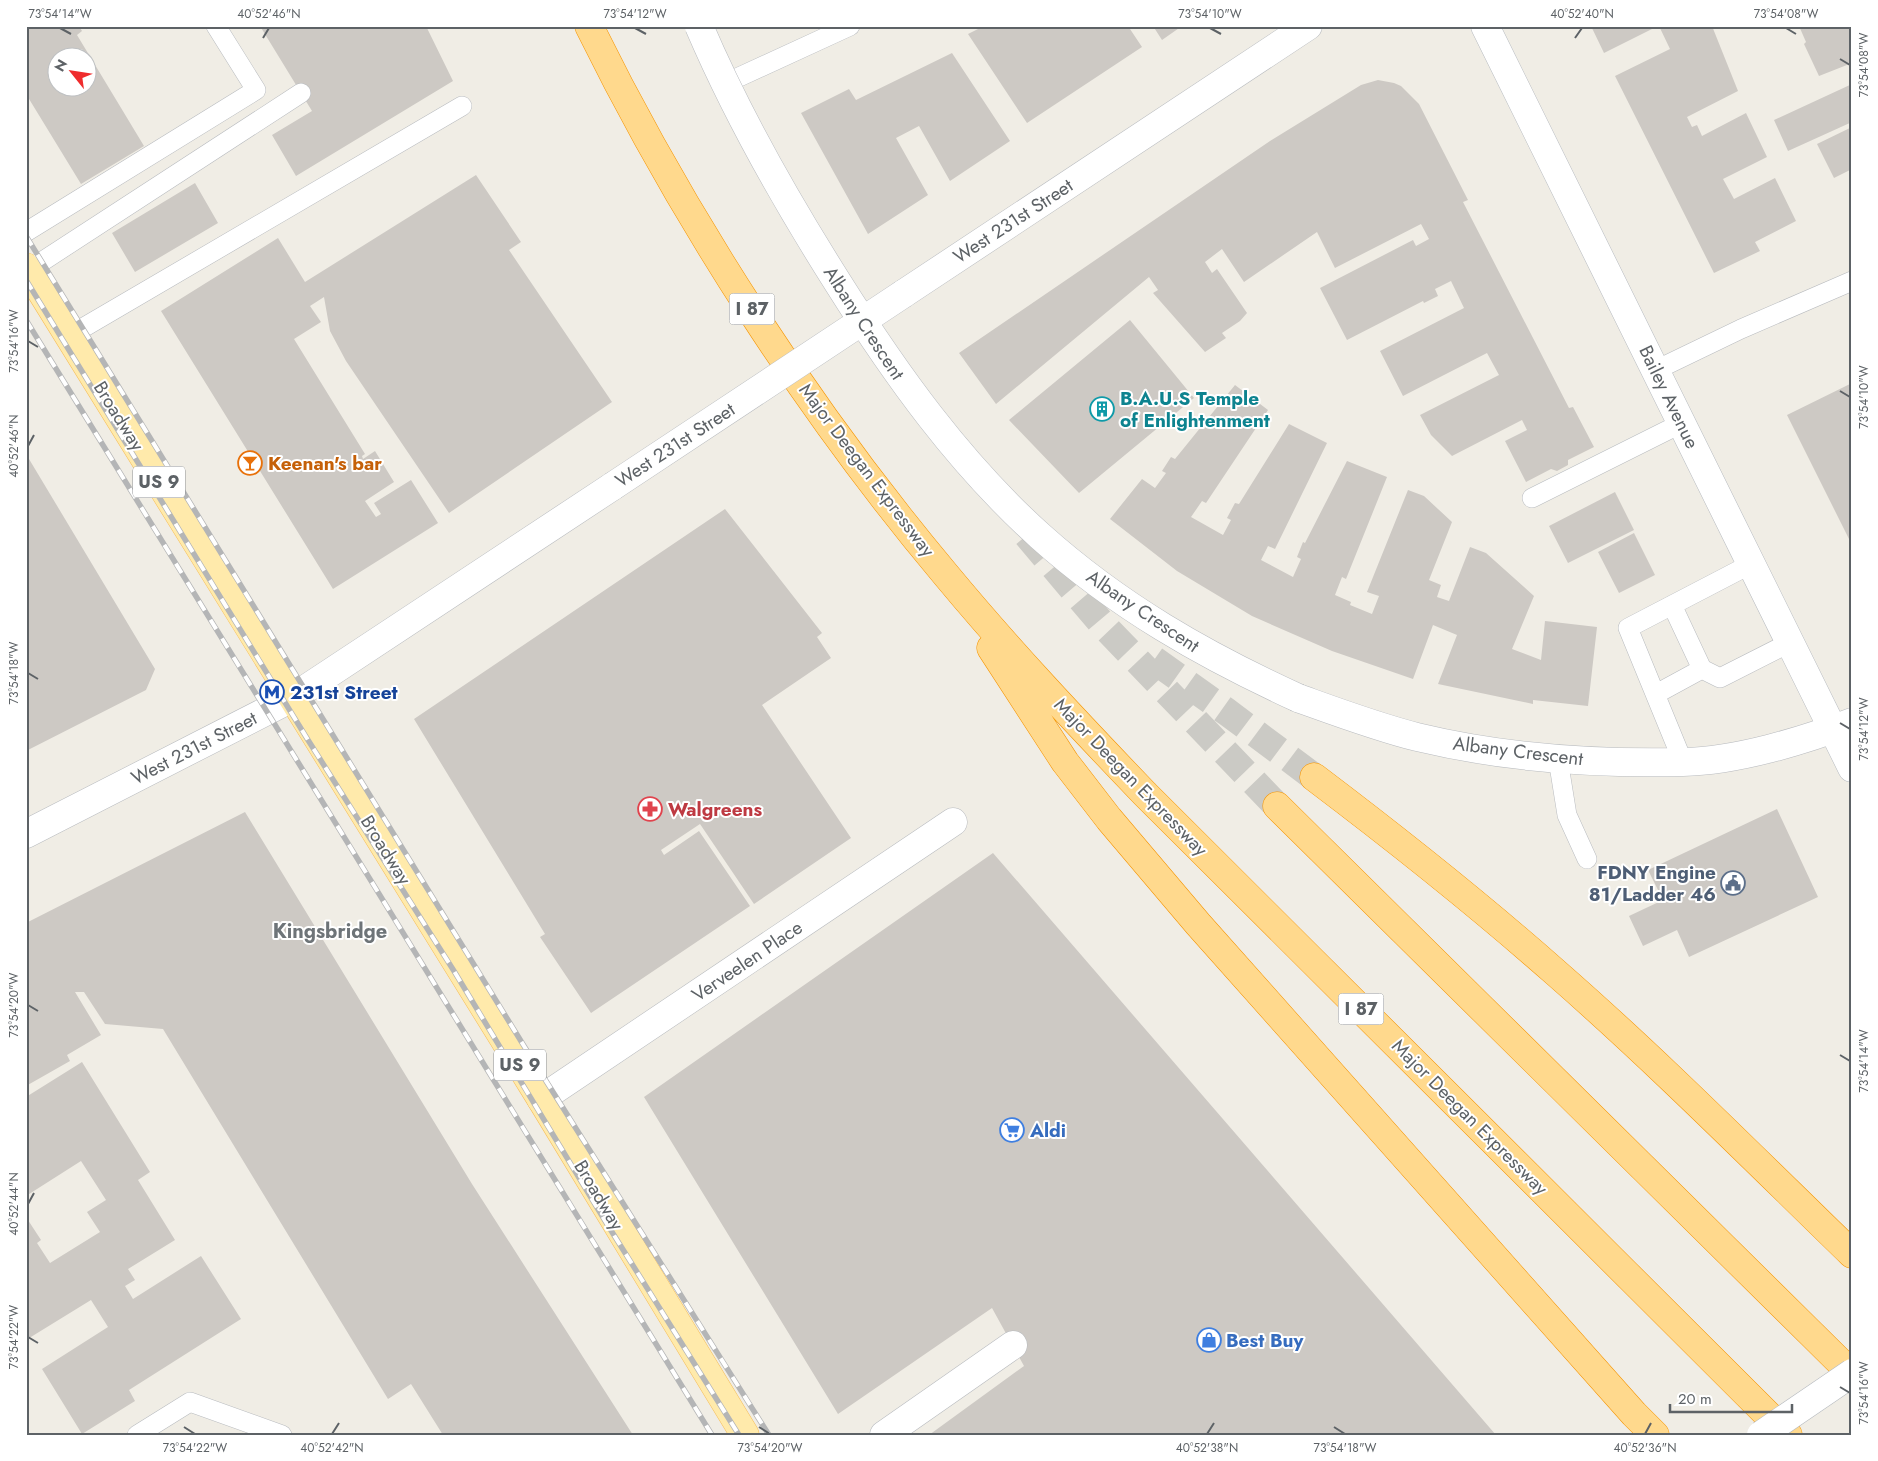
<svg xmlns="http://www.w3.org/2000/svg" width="1878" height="1461" font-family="Jost,sans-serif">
<rect width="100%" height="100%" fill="#f0ede5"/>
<path fill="#cdc9c4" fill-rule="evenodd" d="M26,26H79L82,31L77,35L144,146L81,184L26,94ZM58,58H88V88H58Z
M260,26H426L453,81L296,176L272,135L312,111Z
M984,26H1128L1142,47L1027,123L968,34Z
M1153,26H1182L1162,40Z
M1591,26H1658L1604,53Z
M1659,26H1712L1738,91L1687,117L1692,127L1697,125L1702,136L1746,113L1767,157L1723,179L1734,199L1775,178L1796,221L1755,242L1760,251L1714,273L1615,76L1670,49Z
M1799,26H1852V63L1819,76L1804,44L1806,42Z
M952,53L1010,141L950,181L919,126L896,138L928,195L868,234L801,113L849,89L856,100Z
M1378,80L1394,83L1401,86L1419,104L1468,200L1463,202L1569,408L1573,407L1594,447L1568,460V465L1557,471L1551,469L1526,482L1505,441L1527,430L1522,420L1452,456L1431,435L1420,415L1499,375L1487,353L1403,396L1380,351L1464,308L1451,281L1435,289L1438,296L1424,303L1423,301L1347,340L1320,288L1413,240L1416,246L1429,239L1421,224L1335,268L1317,232L1244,282L1222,249L1205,262L1212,273L1217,269L1247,313L1240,321L1222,333L1226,338L1205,352L1153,293L1158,290L1149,277L996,404L959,353L1270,141L1361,85Z
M1852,84V122L1788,151L1774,120Z
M1852,127V169L1834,178L1817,144Z
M476,175L521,242L509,250L612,402L449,513L346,361L330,331L324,297L310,306L321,322L294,339L365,454L362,456L363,459L375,451L394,482L365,501L376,517L381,514L374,503L411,480L438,523L333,589L161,311L278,238L305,282Z
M195,183L218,223L135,272L112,233Z
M1130,320L1194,398L1079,493L1009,420Z
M1852,383V545L1787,415Z
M1235,385L1268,410L1206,503L1202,501L1191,517L1223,535L1231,520L1227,518L1235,503L1239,504L1289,424L1327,443L1275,549L1268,546L1261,560L1293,577L1301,559L1297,557L1303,542L1305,543L1347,461L1387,477L1346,579L1342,577L1335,595L1351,602L1350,605L1372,614L1379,596L1367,592L1408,490L1424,496L1452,522L1429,580L1441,585L1437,597L1449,601L1470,547L1486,553L1534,596L1512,649L1541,660L1545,621L1597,627L1588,706L1533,700V704L1438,684L1457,635L1433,625L1413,679L1332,651L1252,616L1177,571L1110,519L1142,479L1155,488L1166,473L1162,471L1171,457L1175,459Z
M26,454L155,669L146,690L26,751Z
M1615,492L1634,530L1568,563L1549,526Z
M725,509L822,633L817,637L831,658L762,705L851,838L754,904L700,824L661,850L664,855L699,831L750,906L591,1013L540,937L545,934L414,719Z
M1634,533L1655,575L1619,593L1598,552Z
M1777,809L1818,897L1689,957L1677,930L1643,946L1629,916L1663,900L1648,870Z
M245,812L472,1184L633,1435H443L411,1384L388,1399L163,1029L105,1024L84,992H75L101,1035L67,1055L70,1061L26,1086V923Z
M993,853L1496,1435H929L1024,1366L992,1308L838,1414L644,1097Z
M82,1062L150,1172L138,1180L175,1240L128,1269L135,1280L125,1286L133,1299L201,1256L241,1319L129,1390L135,1401L82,1434L42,1369L108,1327L91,1300L26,1340V1217L41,1240L37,1243L50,1263L100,1232L87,1212L106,1200L81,1161L26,1196V1097Z"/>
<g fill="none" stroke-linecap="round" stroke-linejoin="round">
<path stroke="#cbcac5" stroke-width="28" stroke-dasharray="28 14" stroke-linecap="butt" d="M1027,535L1105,627L1277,806
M1154,660L1227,712L1314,777"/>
<g stroke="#b8bbbf" stroke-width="20">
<path id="service" d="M726,83L850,26
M26,232L256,90L216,26
M29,270L301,93
M69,336L462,106
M1656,370L1741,329L1852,281
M1532,498L1682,423
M1702,669L1720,678L1791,642
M1656,694L1702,669L1672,605
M1558,759L1567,815L1587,859
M1683,762L1628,628L1751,564
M137,1435L190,1402L282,1435"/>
</g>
<g stroke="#b8bbbf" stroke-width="29">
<path id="pedestrian" d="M884,1435L1013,1345"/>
</g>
<g stroke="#b8bbbf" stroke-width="29">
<path id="minor" d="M903,294L1308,26
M1298,698C1337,712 1377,727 1417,737C1504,758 1595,764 1683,762C1736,761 1803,741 1852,722
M26,834L292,698L613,486
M541,1099L953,822"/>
</g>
<g stroke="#b7bbc0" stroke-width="29">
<path id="secondary" d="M1485,26L1852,768"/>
</g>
<g stroke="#f6bd58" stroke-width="29">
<path id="primary" d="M26,267L541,1099L745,1435"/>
</g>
<g stroke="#f59400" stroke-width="29">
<path id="motorway" d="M589,26C683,217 809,412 946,575C1009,651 1077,723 1145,794L1788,1435
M991,648L1065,762L1109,819L1198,924L1634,1414L1655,1435
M1314,777C1396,839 1478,904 1555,972C1658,1062 1754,1159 1852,1254
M1277,806L1852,1374"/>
</g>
<use href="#service" stroke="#fff" stroke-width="19"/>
<use href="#pedestrian" stroke="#fff" stroke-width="28"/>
<use href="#minor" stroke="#fff" stroke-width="28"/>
<use href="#secondary" stroke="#fff" stroke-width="28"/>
<use href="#primary" stroke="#ffeaab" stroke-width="28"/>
<use href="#motorway" stroke="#ffd98d" stroke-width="28"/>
<g stroke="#b4b5b6" stroke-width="5.5">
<path id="rail" d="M26,236L524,1046L769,1435
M26,280L308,740L454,971L607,1224L739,1435
M26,320L712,1435"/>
</g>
<use href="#rail" stroke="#fff" stroke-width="4" stroke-dasharray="11" stroke-linecap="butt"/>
<g stroke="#b8bbbf" stroke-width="29" stroke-linecap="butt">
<path id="minor-bridge" d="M699,26C737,115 786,201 838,283C896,375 959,463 1040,536C1118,606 1204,655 1298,698
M613,486L903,294"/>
</g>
<g stroke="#b7bbc0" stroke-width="29" stroke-linecap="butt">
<path id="secondary-bridge" d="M1761,1435L1852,1373"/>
</g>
<use href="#minor-bridge" stroke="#fff" stroke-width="28"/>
<use href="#secondary-bridge" stroke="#fff" stroke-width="28"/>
</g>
<path fill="none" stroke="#5d6266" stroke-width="2" d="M60,28L71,34M635,28L646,34M1210,28L1221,34M1786,28L1796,34M263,38L269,28M1575,38L1582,28M1840,59L1850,65M28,341L38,347M1840,391L1850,397M28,446L34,435M28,673L38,679M1840,723L1850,729M28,1005L38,1011M1840,1055L1850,1061M28,1204L34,1193M28,1337L38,1343M1840,1387L1850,1393M184,1427L195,1434M759,1427L770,1434M1334,1427L1345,1434M332,1434L339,1423M1207,1434L1214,1423M1645,1434L1651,1423"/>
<defs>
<g id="building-ring" transform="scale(1.25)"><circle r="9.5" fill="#fff" stroke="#0f9aa8" stroke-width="1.5"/><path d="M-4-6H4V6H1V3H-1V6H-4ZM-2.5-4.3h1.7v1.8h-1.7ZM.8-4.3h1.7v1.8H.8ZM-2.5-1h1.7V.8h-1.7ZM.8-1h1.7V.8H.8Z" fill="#0f9aa8"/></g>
<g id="bar-ring" transform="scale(1.25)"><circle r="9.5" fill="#fff" stroke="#e8710a" stroke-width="1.5"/><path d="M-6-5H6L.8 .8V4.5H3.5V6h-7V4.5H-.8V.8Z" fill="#e8710a"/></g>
<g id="metro-ring" transform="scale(1.25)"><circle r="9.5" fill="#fff" stroke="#1a4fb4" stroke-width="1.5"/><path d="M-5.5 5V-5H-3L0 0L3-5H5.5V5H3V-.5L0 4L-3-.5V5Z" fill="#1a4fb4"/></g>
<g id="pharmacy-ring" transform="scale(1.25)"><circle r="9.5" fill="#fff" stroke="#e0444e" stroke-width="1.5"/><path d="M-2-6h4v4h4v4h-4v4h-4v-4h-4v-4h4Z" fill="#e0444e"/></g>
<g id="civic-ring" transform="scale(1.25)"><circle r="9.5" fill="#fff" stroke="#5c6f8a" stroke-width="1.5"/><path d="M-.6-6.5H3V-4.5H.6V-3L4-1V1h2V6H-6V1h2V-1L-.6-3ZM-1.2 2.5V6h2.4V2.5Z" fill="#5c6f8a"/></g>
<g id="supermarket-ring" transform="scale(1.25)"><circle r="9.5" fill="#fff" stroke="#3f7fe0" stroke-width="1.5"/><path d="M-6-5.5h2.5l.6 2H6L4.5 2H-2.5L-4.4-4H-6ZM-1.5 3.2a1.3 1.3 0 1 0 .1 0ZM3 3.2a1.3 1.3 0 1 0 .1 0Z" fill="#3f7fe0"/></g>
<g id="shop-ring" transform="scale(1.25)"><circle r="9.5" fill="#fff" stroke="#3f7fe0" stroke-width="1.5"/><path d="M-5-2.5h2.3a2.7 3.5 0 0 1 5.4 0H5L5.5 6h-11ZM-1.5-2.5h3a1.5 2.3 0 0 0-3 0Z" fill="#3f7fe0"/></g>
</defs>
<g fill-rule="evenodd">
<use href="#building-ring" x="1102" y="409"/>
<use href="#bar-ring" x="250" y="463"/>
<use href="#metro-ring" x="272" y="692"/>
<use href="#pharmacy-ring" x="650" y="809"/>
<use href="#civic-ring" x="1733" y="883"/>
<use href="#supermarket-ring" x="1012" y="1130"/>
<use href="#shop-ring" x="1209" y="1340"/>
</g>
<g text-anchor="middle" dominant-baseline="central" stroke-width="4" stroke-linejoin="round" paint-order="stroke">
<g fill="#fff" stroke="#8e9194" stroke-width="1">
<rect x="729.5" y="293.5" width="45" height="31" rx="4"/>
<rect x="133" y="466.5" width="52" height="31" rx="4"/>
<rect x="1338.5" y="993.5" width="45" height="31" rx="4"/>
<rect x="494" y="1049.5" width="52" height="31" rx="4"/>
</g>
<g font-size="18" font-weight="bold" fill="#5d6266">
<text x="752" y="309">I 87</text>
<text x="159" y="482">US 9</text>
<text x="1361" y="1009">I 87</text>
<text x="520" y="1065">US 9</text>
</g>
<g font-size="19" fill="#5d6266" stroke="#fff">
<text transform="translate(1013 221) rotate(-33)">West 231st Street</text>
<text transform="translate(864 323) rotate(57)">Albany Crescent</text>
<text transform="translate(1669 397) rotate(64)">Bailey Avenue</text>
<text transform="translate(119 416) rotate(58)">Broadway</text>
<text transform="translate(675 445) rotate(-33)">West 231st Street</text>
<text transform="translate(867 470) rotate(53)">Major Deegan Expressway</text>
<text transform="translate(1143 611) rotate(34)">Albany Crescent</text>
<text transform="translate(194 748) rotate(-27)">West 231st Street</text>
<text transform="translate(1518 751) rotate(7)">Albany Crescent</text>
<text transform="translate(1131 777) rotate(46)">Major Deegan Expressway</text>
<text transform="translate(386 850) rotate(58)">Broadway</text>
<text transform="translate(747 961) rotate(-34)">Verveelen Place</text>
<text transform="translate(1470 1117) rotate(45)">Major Deegan Expressway</text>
<text transform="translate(599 1195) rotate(59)">Broadway</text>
</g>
<g font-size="19" font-weight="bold" fill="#0d838f" stroke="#fff" text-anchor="start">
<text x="1120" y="398">B.A.U.S Temple<tspan x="1120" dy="22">of Enlightenment</tspan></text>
</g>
<g font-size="19" font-weight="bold" fill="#c56008" stroke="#fff" text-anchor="start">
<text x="268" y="463">Keenan's bar</text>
</g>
<g font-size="19" font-weight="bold" fill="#164399" stroke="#fff" text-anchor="start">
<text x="290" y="692">231st Street</text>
</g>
<g font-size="19" font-weight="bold" fill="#be3a42" stroke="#fff" text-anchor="start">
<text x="668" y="809">Walgreens</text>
</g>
<g font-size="19" font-weight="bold" fill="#4e5e75" stroke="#fff" text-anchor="end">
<text x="1716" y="872">FDNY Engine<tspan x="1716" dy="22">81/Ladder 46</tspan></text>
</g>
<g font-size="19" font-weight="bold" fill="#366cbe" stroke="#fff" text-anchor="start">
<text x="1030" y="1130">Aldi</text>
<text x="1226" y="1340">Best Buy</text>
</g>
<g font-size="20" font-weight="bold" fill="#6e7478" stroke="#fff">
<text x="330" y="931">Kingsbridge</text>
</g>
</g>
<rect width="1878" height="1461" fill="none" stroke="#ffffff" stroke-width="55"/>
<g transform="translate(72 72) rotate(300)"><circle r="24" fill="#ffffff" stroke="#bec0c2"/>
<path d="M0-4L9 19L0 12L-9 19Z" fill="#ef2c2d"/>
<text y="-8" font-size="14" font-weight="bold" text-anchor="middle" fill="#5d6266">N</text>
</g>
<path d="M1670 1404v8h122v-8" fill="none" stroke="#5d6266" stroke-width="2.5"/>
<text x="1678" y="1404" font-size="15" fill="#5d6266" stroke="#ffffff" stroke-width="4" paint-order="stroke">20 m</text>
<rect x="28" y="28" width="1822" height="1406" fill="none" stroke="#5d6266" stroke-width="2"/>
<g font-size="12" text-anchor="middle" fill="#5d6266">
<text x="60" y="18">73°54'14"W</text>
<text x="269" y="18">40°52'46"N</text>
<text x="635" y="18">73°54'12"W</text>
<text x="1210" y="18">73°54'10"W</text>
<text x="1582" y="18">40°52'40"N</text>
<text x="1786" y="18">73°54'08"W</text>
<text transform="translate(1864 65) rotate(-90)" y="4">73°54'08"W</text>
<text transform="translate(14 341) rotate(-90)" y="4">73°54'16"W</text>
<text transform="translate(1864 397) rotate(-90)" y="4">73°54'10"W</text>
<text transform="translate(14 446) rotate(-90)" y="4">40°52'46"N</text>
<text transform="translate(14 673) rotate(-90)" y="4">73°54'18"W</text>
<text transform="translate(1864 729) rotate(-90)" y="4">73°54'12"W</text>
<text transform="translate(14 1005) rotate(-90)" y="4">73°54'20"W</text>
<text transform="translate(1864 1061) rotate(-90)" y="4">73°54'14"W</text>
<text transform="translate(14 1204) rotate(-90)" y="4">40°52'44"N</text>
<text transform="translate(14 1337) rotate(-90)" y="4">73°54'22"W</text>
<text transform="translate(1864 1393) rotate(-90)" y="4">73°54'16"W</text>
<text x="195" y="1452">73°54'22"W</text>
<text x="332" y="1452">40°52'42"N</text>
<text x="770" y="1452">73°54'20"W</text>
<text x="1207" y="1452">40°52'38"N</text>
<text x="1345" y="1452">73°54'18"W</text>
<text x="1645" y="1452">40°52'36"N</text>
</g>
</svg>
